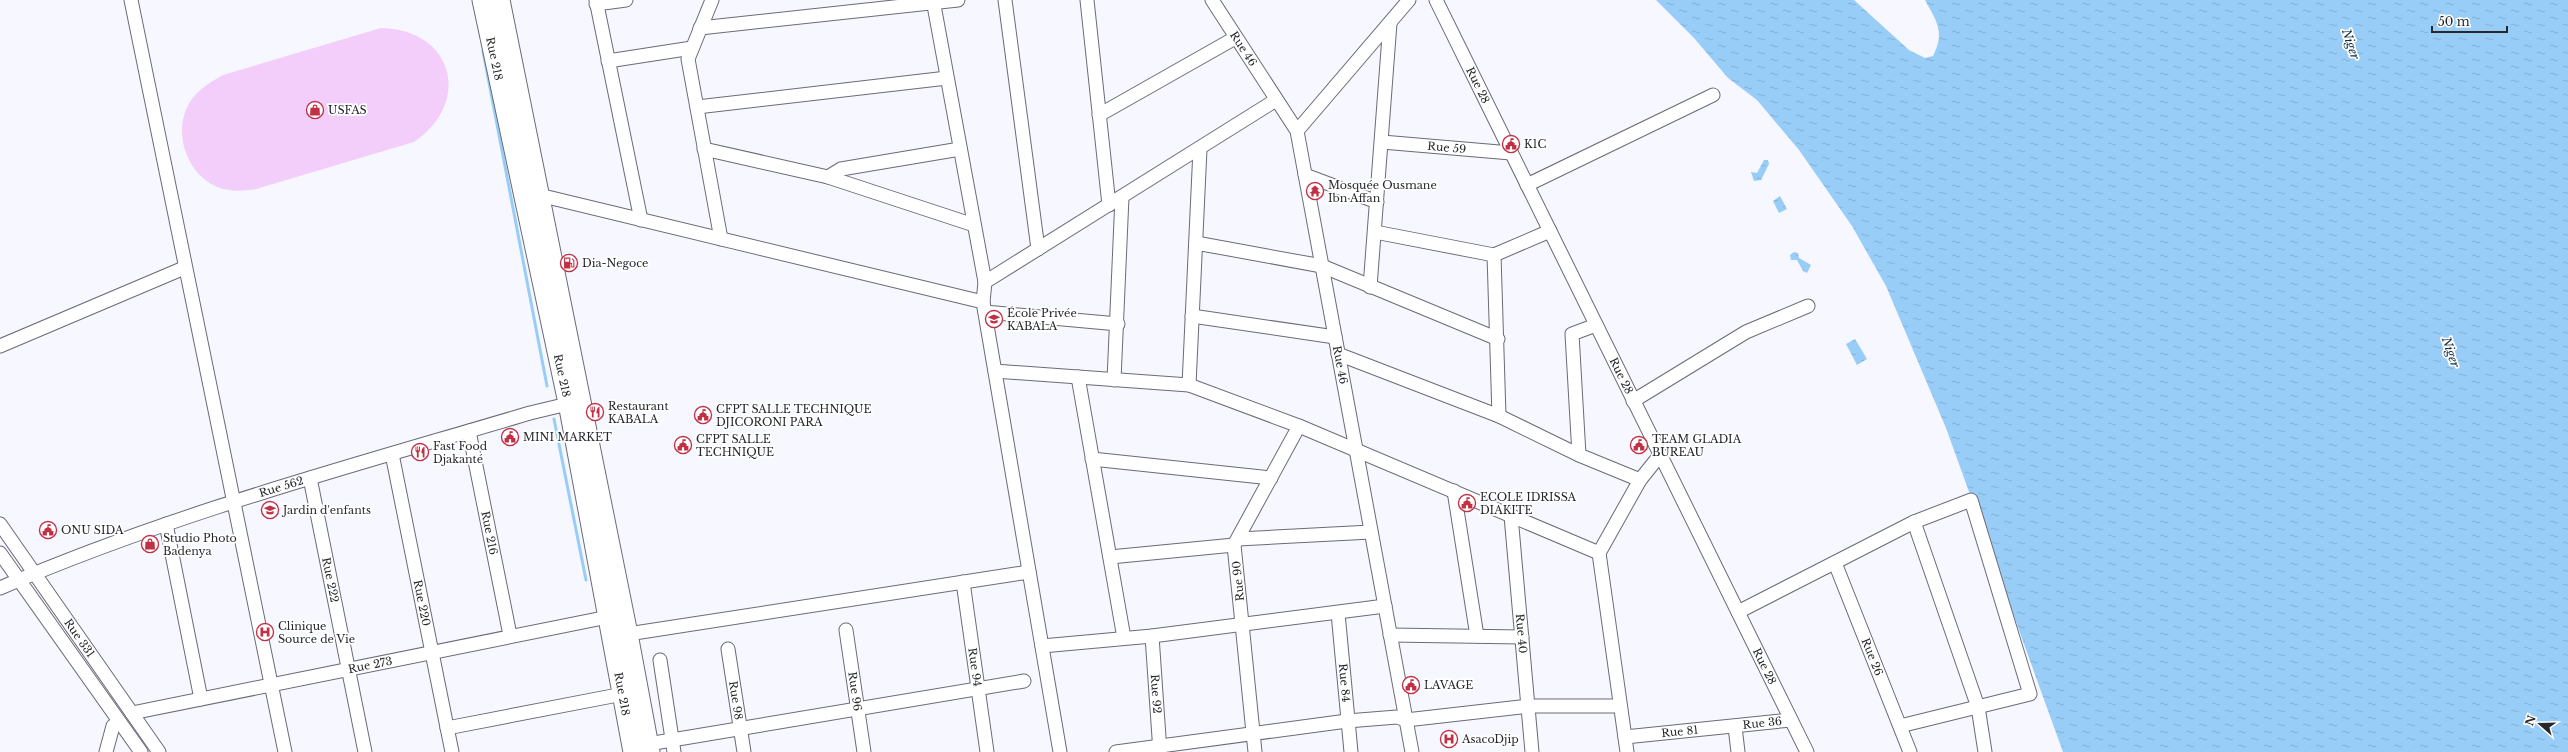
<svg xmlns="http://www.w3.org/2000/svg" width="2568" height="752" font-family="'Libre Baskerville',serif">
<defs>
<pattern id="water-ripples" width="26" height="14" patternUnits="userSpaceOnUse"><rect width="26" height="14" fill="#98cdf8"/><path d="M2 4q2-2 4 0t4 0M15 11q2-2 4 0t4 0" fill="none" stroke="#83b0d5"/></pattern>
</defs>
<rect width="100%" height="100%" fill="#f6f7ff"/>
<path fill="#f3cefa" d="M381,28C453,29 473,102 414,142L256,189C243,191 230,192 217,187C185,173 171,128 192,99C200,88 211,82 223,75Z"/>
<path fill="url(#water-ripples)" d="M1656,0H1854L1909,50L1925,58L1933,56C1945,32 1937,22 1925,0H2568V752H2063L1946,428L1886,286L1852,226L1799,150L1757,100L1728,78L1694,38Z
M1764,160H1768L1769,164L1761,180L1754,181L1751,172L1757,173Z
M1780,196L1787,209L1779,213L1773,201Z
M1794,252L1798,253L1799,258L1811,265L1807,273L1803,271L1797,260H1791L1790,255Z
M1855,339L1867,359L1857,365L1846,344Z"/>
<g fill="none" stroke-linecap="round" stroke-linejoin="round">
<path stroke="#98cdf8" stroke-width="3" d="M483,51L547,386
M554,419L586,580"/>
<g stroke="#6a6b76" stroke-width="15">
<g id="minor">
<path d="M131,0C181,251 235,501 285,752"/>
<path d="M596,0L641,220"/>
<path d="M712,0L688,59L721,239"/>
<path d="M933,0L985,282L983,302L1060,752"/>
<path d="M1005,0L1038,249"/>
<path d="M1087,0L1109,205"/>
<path id="s1" d="M1212,0L1297,131L1412,752"/>
<path id="s2" d="M1436,0L1807,752"/>
<path d="M596,4L626,0"/>
<path d="M700,28L958,0"/>
<path d="M608,61L692,48"/>
<path d="M697,107L947,78"/>
<path d="M1099,115L1235,38"/>
<path d="M1297,131L1409,0"/>
<path id="s3" d="M1382,142L1511,153"/>
<path d="M704,149L828,177L841,169L960,149"/>
<path d="M1305,175L1377,202"/>
<path d="M828,177L974,225"/>
<path d="M1527,185L1713,95"/>
<path d="M539,195L983,302"/>
<path d="M1375,232L1494,255L1550,231"/>
<path d="M1196,243L1322,266L1498,339"/>
<path d="M1494,255L1499,416"/>
<path d="M985,282L1276,100"/>
<path d="M1370,287L1390,23"/>
<path d="M985,312L1118,324"/>
<path d="M1192,316L1335,337"/>
<path d="M0,346L184,268"/>
<path d="M1338,354L1499,416L1579,455L1640,480"/>
<path d="M995,371L1189,385L1299,426L1599,553"/>
<path d="M1078,377L1124,638"/>
<path d="M1114,380L1122,197"/>
<path d="M1189,385L1200,149"/>
<path d="M1633,401L1746,332L1808,306"/>
<path id="s4" d="M469,431L510,635"/>
<path id="s5" d="M392,454L452,752"/>
<path d="M1579,455L1572,334L1596,325"/>
<path d="M1092,459L1271,478"/>
<path id="s6" d="M310,478L365,752"/>
<path d="M1454,491L1477,636"/>
<path id="s7" d="M1511,516L1532,752"/>
<path d="M1914,522L1978,707L1985,752"/>
<path id="s8" d="M0,524L159,752"/>
<path d="M166,524L201,699"/>
<path d="M1238,539L1371,532"/>
<path d="M0,553L141,752"/>
<path d="M1110,557L1234,545"/>
<path id="s9" d="M1835,563L1910,752"/>
<path id="s10" d="M963,582L987,752"/>
<path id="s11" d="M0,588C171,514 352,466 530,413L576,402"/>
<path d="M1738,612L1914,522L1971,500L2030,694L1900,726"/>
<path id="s12" d="M1338,613L1351,752"/>
<path id="s13" d="M846,630L864,752"/>
<path d="M628,634L1029,572"/>
<path d="M1390,635L1522,637"/>
<path id="s14" d="M1152,636L1160,752"/>
<path d="M1042,646L1152,636L1385,606"/>
<path id="s15" d="M728,649L744,752"/>
<path d="M660,660L674,752"/>
<path id="s16" d="M132,713L608,617"/>
<path d="M1735,727L1738,752"/>
<path d="M447,728L623,694"/>
<path id="s17" d="M1625,737L1791,720"/>
<path d="M648,744L1024,681"/>
<path d="M106,752L113,726L119,722"/>
<path d="M1116,752L1347,721L1397,717L1406,720L1529,706H1620"/>
<path d="M1255,752L1234,545L1299,426"/>
<path d="M1627,752L1599,553L1640,480L1660,455"/>
</g>
</g>
<g stroke="#6a6b76" stroke-width="21">
<g id="highway">
<path id="s18" d="M482,0L568,403L633,752"/>
<path d="M500,0L628,634L650,752"/>
</g>
</g>
<use href="#minor" stroke="#fff" stroke-width="13"/>
<use href="#highway" stroke="#fff" stroke-width="19"/>
</g>
<defs>
<g id="shop-ring" transform="scale(0.9)"><circle r="9.5" fill="#fff" stroke="#c13045" stroke-width="1.5"/><path d="M-5-2.5h2.3a2.7 3.5 0 0 1 5.4 0H5L5.5 6h-11ZM-1.5-2.5h3a1.5 2.3 0 0 0-3 0Z" fill="#c13045"/></g>
<g id="civic-ring" transform="scale(0.9)"><circle r="9.5" fill="#fff" stroke="#c13045" stroke-width="1.5"/><path d="M-.6-6.5H3V-4.5H.6V-3L4-1V1h2V6H-6V1h2V-1L-.6-3ZM-1.2 2.5V6h2.4V2.5Z" fill="#c13045"/></g>
<g id="temple-ring" transform="scale(0.9)"><circle r="9.5" fill="#fff" stroke="#c13045" stroke-width="1.5"/><path d="M0-6L5-2H3V0L6.5 2.5H4V6H1.5V3h-3V6H-4V2.5H-6.5L-3 0V-2H-5Z" fill="#c13045"/></g>
<g id="fuel-ring" transform="scale(0.9)"><circle r="9.5" fill="#fff" stroke="#c13045" stroke-width="1.5"/><path d="M-5.5-6h7V0h2V4h1.3V-2.5L3-4.5l.8-.8L6-3V5H2.5V1h-1V6h-7ZM-4.2-4.7v3.2H.2V-4.7Z" fill="#c13045"/></g>
<g id="school-ring" transform="scale(0.9)"><circle r="9.5" fill="#fff" stroke="#c13045" stroke-width="1.5"/><path d="M0-5L7-2L0 1L-7-2ZM-4 1L0 2.5L4 1V4Q0 6-4 4Z" fill="#c13045"/></g>
<g id="restaurant-ring" transform="scale(0.9)"><circle r="9.5" fill="#fff" stroke="#c13045" stroke-width="1.5"/><path d="M-5-6h1v4h1v-4h1v4h1v-4h1v5L-1.5 .5V6h-2V.5L-5-1ZM5-6V6H3V1.5H1.5Q1.5-4 5-6Z" fill="#c13045"/></g>
<g id="hospital-ring" transform="scale(0.9)"><circle r="9.5" fill="#fff" stroke="#c13045" stroke-width="1.5"/><path d="M-5-5h3v3.5h4V-5h3V5h-3V1.5h-4V5h-3Z" fill="#c13045"/></g>
</defs>
<g fill-rule="evenodd">
<use href="#shop-ring" x="315" y="110"/>
<use href="#civic-ring" x="1511" y="144"/>
<use href="#temple-ring" x="1315" y="191"/>
<use href="#fuel-ring" x="569" y="263"/>
<use href="#school-ring" x="994" y="319"/>
<use href="#restaurant-ring" x="595" y="412"/>
<use href="#civic-ring" x="703" y="415"/>
<use href="#civic-ring" x="510" y="437"/>
<use href="#civic-ring" x="683" y="445"/>
<use href="#civic-ring" x="1639" y="445"/>
<use href="#restaurant-ring" x="420" y="452"/>
<use href="#civic-ring" x="1467" y="503"/>
<use href="#school-ring" x="270" y="510"/>
<use href="#civic-ring" x="48" y="530"/>
<use href="#shop-ring" x="150" y="544"/>
<use href="#hospital-ring" x="265" y="632"/>
<use href="#civic-ring" x="1411" y="685"/>
<use href="#hospital-ring" x="1449" y="739"/>
</g>
<g text-anchor="middle" dominant-baseline="central" stroke-width="3.5" stroke-linejoin="round" paint-order="stroke">
<g font-size="11" fill="#27282c" stroke="#fff">
<text stroke="none"><textPath href="#s1" startOffset="58">Rue 46</textPath></text>
<text stroke="none"><textPath href="#s18" startOffset="60">Rue 218</textPath></text>
<text stroke="none"><textPath href="#s2" startOffset="95">Rue 28</textPath></text>
<text stroke="none"><textPath href="#s3" startOffset="65">Rue 59</textPath></text>
<text stroke="none"><textPath href="#s1" startOffset="394">Rue 46</textPath></text>
<text stroke="none"><textPath href="#s18" startOffset="384">Rue 218</textPath></text>
<text stroke="none"><textPath href="#s2" startOffset="419">Rue 28</textPath></text>
<text stroke="none"><textPath href="#s11" startOffset="299">Rue 562</textPath></text>
<text stroke="none"><textPath href="#s4" startOffset="104">Rue 216</textPath></text>
<text stroke="none"><textPath href="#s6" startOffset="104">Rue 222</textPath></text>
<text transform="translate(1238 581) rotate(-96)">Rue 90</text>
<text stroke="none"><textPath href="#s5" startOffset="152">Rue 220</textPath></text>
<text stroke="none"><textPath href="#s7" startOffset="118">Rue 40</textPath></text>
<text stroke="none"><textPath href="#s8" startOffset="139">Rue 331</textPath></text>
<text stroke="none"><textPath href="#s9" startOffset="101">Rue 26</textPath></text>
<text stroke="none"><textPath href="#s16" startOffset="243">Rue 273</textPath></text>
<text stroke="none"><textPath href="#s10" startOffset="86">Rue 94</textPath></text>
<text stroke="none"><textPath href="#s2" startOffset="743">Rue 28</textPath></text>
<text stroke="none"><textPath href="#s12" startOffset="70">Rue 84</textPath></text>
<text stroke="none"><textPath href="#s13" startOffset="62">Rue 96</textPath></text>
<text stroke="none"><textPath href="#s18" startOffset="708">Rue 218</textPath></text>
<text stroke="none"><textPath href="#s14" startOffset="58">Rue 92</textPath></text>
<text stroke="none"><textPath href="#s15" startOffset="52">Rue 98</textPath></text>
<text stroke="none"><textPath href="#s17" startOffset="138">Rue 36</textPath></text>
<text stroke="none"><textPath href="#s17" startOffset="55">Rue 81</textPath></text>
</g>
<g font-size="11" fill="#27282c" stroke="#fff" text-anchor="start">
<text x="328" y="110">USFAS</text>
<text x="1524" y="144">K1C</text>
<text x="1328" y="185">Mosquée Ousmane<tspan x="1328" dy="13">Ibn Affan</tspan></text>
<text x="582" y="263">Dia-Negoce</text>
<text x="1007" y="313">École Privée<tspan x="1007" dy="13">KABALA</tspan></text>
<text x="608" y="406">Restaurant<tspan x="608" dy="13">KABALA</tspan></text>
<text x="716" y="409">CFPT SALLE TECHNIQUE<tspan x="716" dy="13">DJICORONI PARA</tspan></text>
<text x="523" y="437">MINI MARKET</text>
<text x="696" y="439">CFPT SALLE<tspan x="696" dy="13">TECHNIQUE</tspan></text>
<text x="1652" y="439">TEAM GLADIA<tspan x="1652" dy="13">BUREAU</tspan></text>
<text x="433" y="446">Fast Food<tspan x="433" dy="13">Djakanté</tspan></text>
<text x="1480" y="497">ECOLE IDRISSA<tspan x="1480" dy="13">DIAKITE</tspan></text>
<text x="283" y="510">Jardin d'enfants</text>
<text x="61" y="530">ONU SIDA</text>
<text x="163" y="538">Studio Photo<tspan x="163" dy="13">Badenya</tspan></text>
<text x="278" y="626">Clinique<tspan x="278" dy="13">Source de Vie</tspan></text>
<text x="1424" y="685">LAVAGE</text>
<text x="1462" y="739">AsacoDjip</text>
</g>
<g font-size="12" font-style="italic" fill="#102e43" stroke="#fff">
<text transform="translate(2351 44) rotate(72)">Niger</text>
<text transform="translate(2451 352) rotate(72)">Niger</text>
</g>
</g>
<g transform="translate(2540 724) rotate(290)" stroke="#ffffff" stroke-width="3" paint-order="stroke">
<path d="M0-3L7 15L0 10L-7 15Z" fill="#27282c"/>
<text y="-6" font-size="11" font-weight="bold" text-anchor="middle" fill="#27282c">N</text>
</g>
<path d="M2432 26v6h75v-6" fill="none" stroke="#27282c" stroke-width="2"/>
<text x="2438" y="26" font-size="12" fill="#27282c" stroke="#ffffff" stroke-width="3" paint-order="stroke">50 m</text>
</svg>
